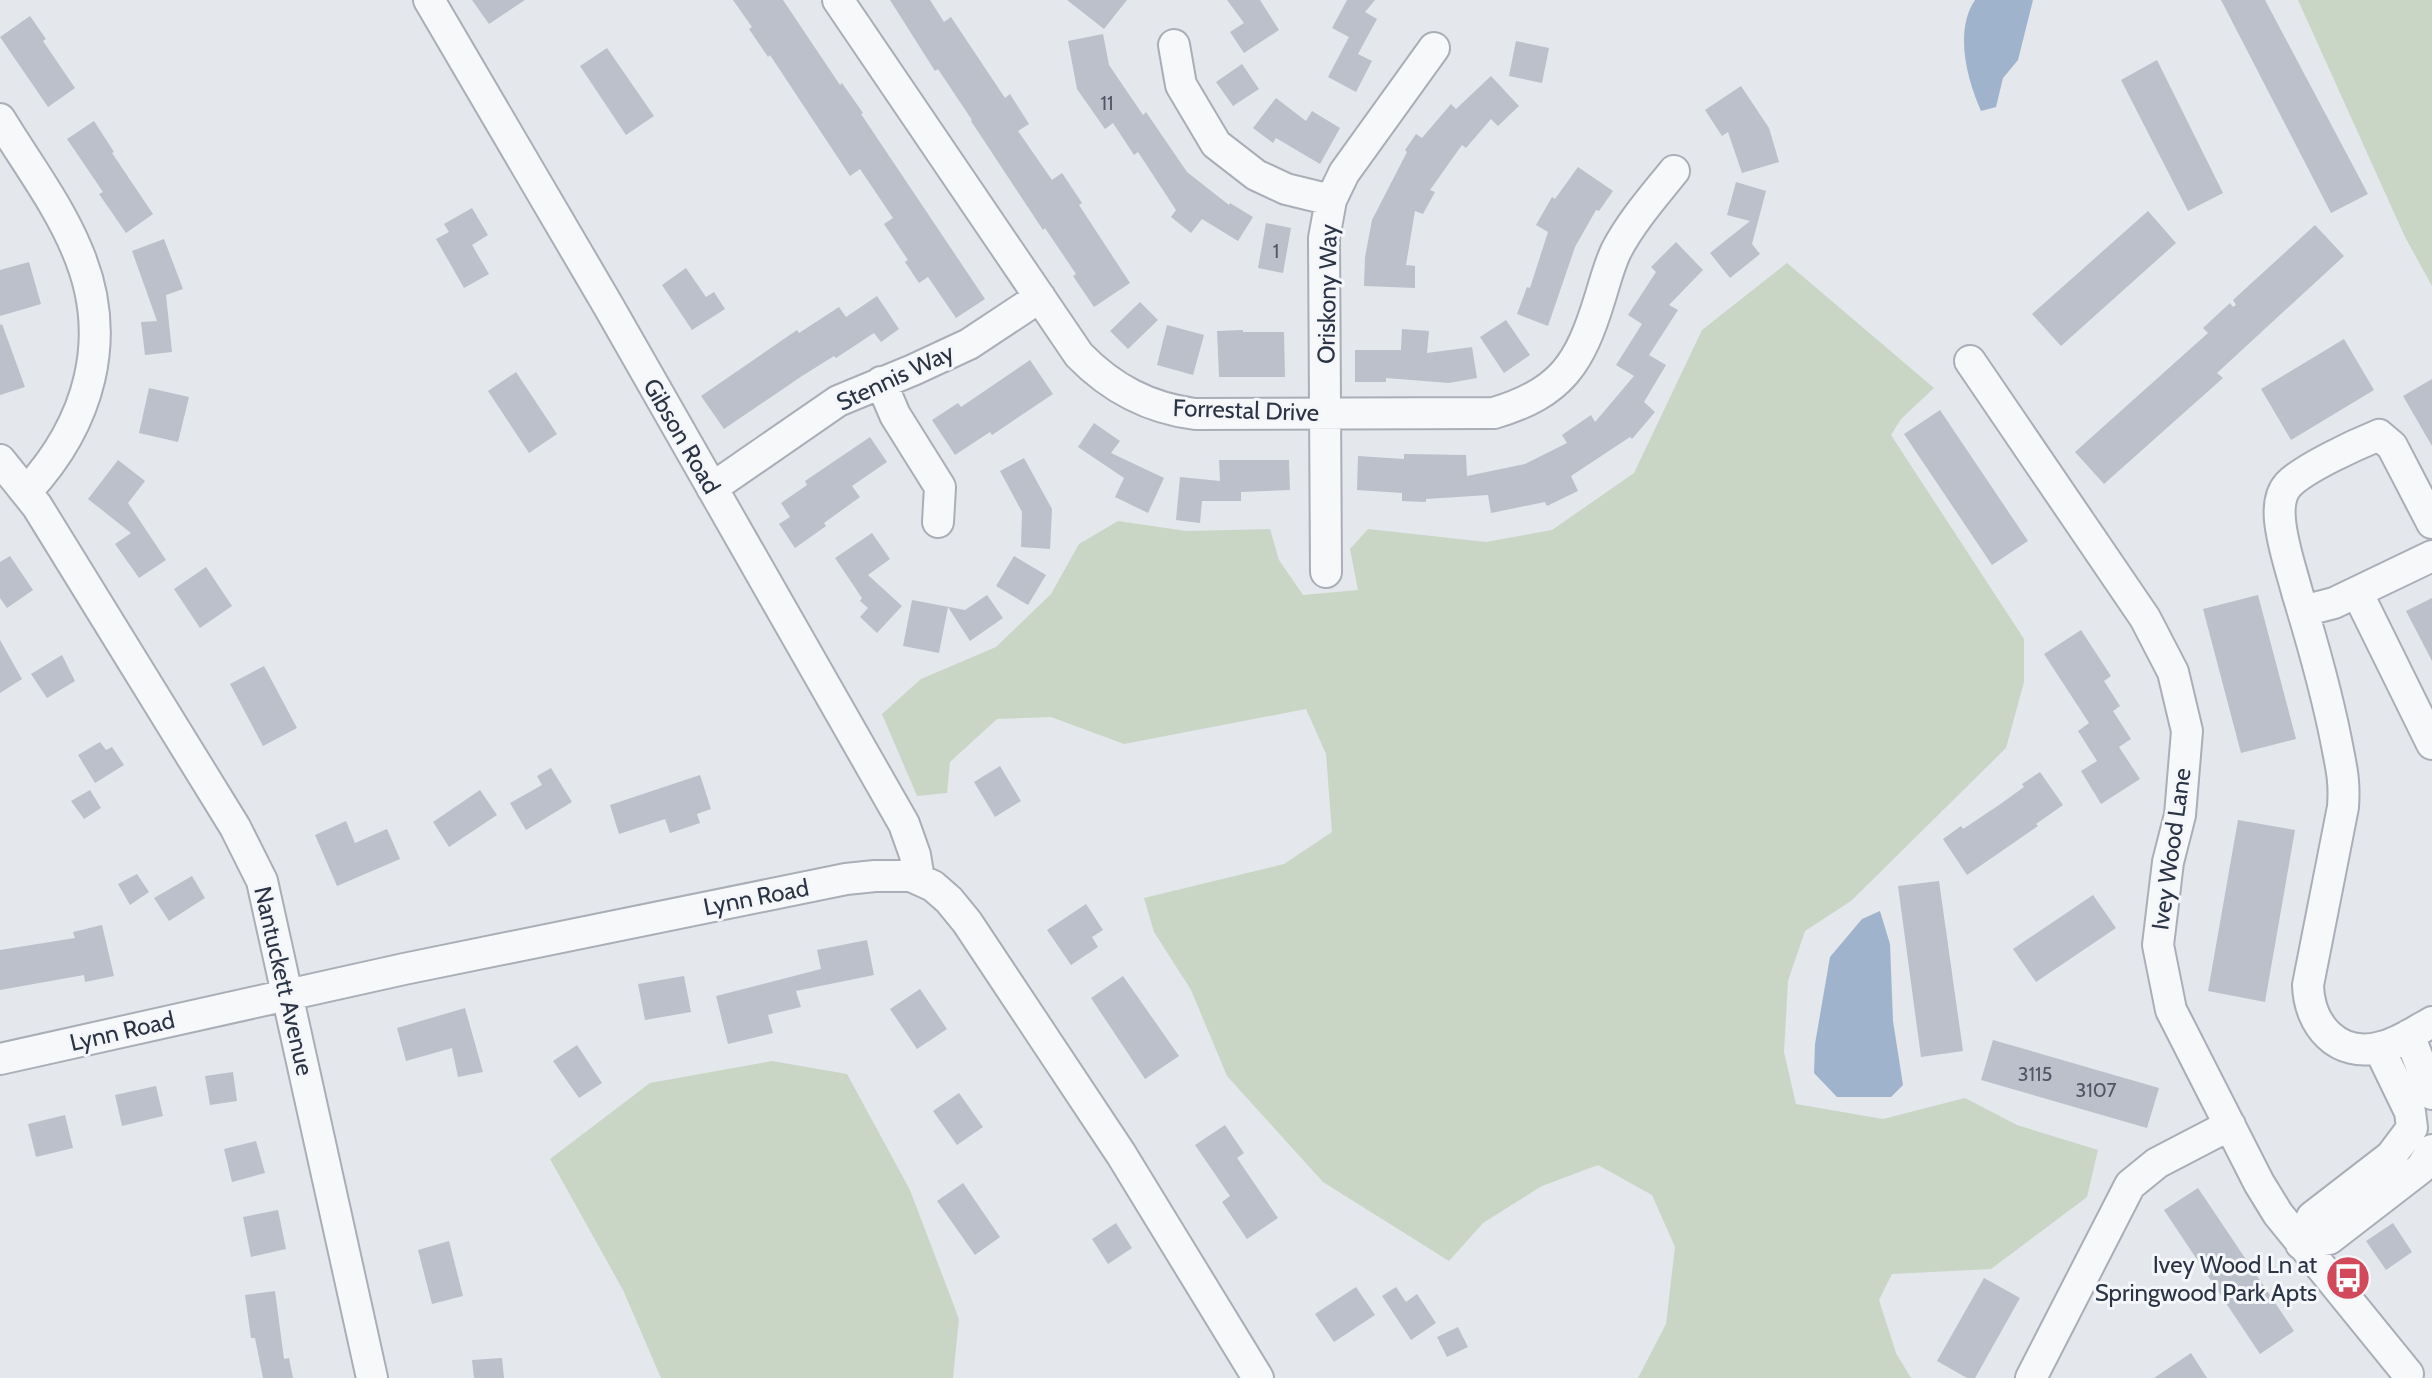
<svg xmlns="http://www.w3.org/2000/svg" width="2432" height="1378" font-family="Cabin,sans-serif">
<rect width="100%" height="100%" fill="#e4e7ec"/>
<path fill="#c9d6c5" d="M2298,0H2432V286L2405,237Z
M1787,263L1934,388L1901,419L1891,435L2024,639V682L2006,748L1851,901L1805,931L1788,981L1784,1052L1796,1104L1883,1119L1965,1098L2017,1125L2098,1150L2087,1197L1991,1269L1892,1274L1879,1300L1896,1353L1911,1378H1638L1666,1324L1675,1247L1652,1195L1598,1165L1542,1186L1483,1223L1449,1261L1323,1182L1227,1076L1191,990L1154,932L1144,898L1284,864L1332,832L1326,754L1306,709L1124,744L1051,717L997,719L950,762L947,793L917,796L882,714L921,679L996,647L1051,594L1079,544L1118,521L1186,531L1270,529L1279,560L1303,595L1358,590L1350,549L1368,529L1486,542L1552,530L1634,473L1702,330Z
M772,1061L847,1074L910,1190L959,1319L953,1378H661L623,1290L550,1159L650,1083Z"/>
<path fill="#9fb4cc" d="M1975,0H2033L2018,60L2003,78L1996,107L1981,111C1967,79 1954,31 1975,0Z
M1880,911L1890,944L1893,1021L1903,1085L1891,1097H1837L1814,1073L1815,1044L1830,957L1862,919Z"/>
<path fill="#bbc0ca" d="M472,0H525L489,24Z
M733,0H783L840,85L842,83L863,113L861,114L985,299L956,318L928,277L919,283L905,262L908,260L884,224L893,218L860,169L850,176L770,55L768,57L749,29L752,27Z
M890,0H930L944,22L951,17L1005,98L1010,94L1029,124L1018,131L1052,180L1062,173L1082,203L1079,205L1130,283L1094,307L1073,276L1076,274L1045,228L1043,230L971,121L972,120L938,69L935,71Z
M1067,0H1127L1104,29Z
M1227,0H1260L1279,30L1244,53L1230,32L1244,23Z
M1347,0H1375L1365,12L1377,19L1358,54L1372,61L1356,92L1328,77L1349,37L1332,28Z
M2221,0H2265L2368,194L2331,213Z
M30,16L46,39L43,41L75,88L48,107L0,37Z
M1103,34L1109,65L1143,115L1146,112L1187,172L1229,205L1230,203L1253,217L1238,241L1202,219L1191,233L1171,217L1176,210L1138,152L1134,155L1113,123L1105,129L1077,89L1068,41Z
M1516,41L1549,48L1542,83L1509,76Z
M607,48L654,116L626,135L580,66Z
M2157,60L2223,193L2188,211L2121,80Z
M1242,64L1259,89L1233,106L1216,82Z
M1491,76L1519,106L1498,126L1491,119L1466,148L1462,145L1430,190L1435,192L1423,214L1415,211L1406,265L1415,266V288L1364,286L1365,257L1372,220L1407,152L1405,150L1416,134L1422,138L1451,104L1456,109Z
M1741,86L1769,128L1779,162L1742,173L1728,132L1722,136L1705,110Z
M1276,98L1306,121L1312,111L1340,128L1320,164L1276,138L1273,143L1253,128Z
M94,121L114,152L112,153L153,214L126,233L99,194L103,192L67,139Z
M1578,167L1613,191L1599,211L1596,210L1575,247L1548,326L1517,314L1527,287L1530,288L1548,232L1536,225L1552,197L1555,199Z
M1736,182L1766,191L1752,244L1760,254L1730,278L1710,253L1750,221L1727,215Z
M472,208L488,235L472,245L489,274L464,288L436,239L449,232L444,224Z
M2148,211L2176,243L2061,346L2032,314Z
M1266,223L1291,228L1283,273L1258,268Z
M2315,225L2344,256L2217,373L2223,378L2104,484L2075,452L2208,333L2203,328L2230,303L2233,307L2236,305L2233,300Z
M164,239L183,289L166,295L172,352L145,355L141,322L157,321L132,251Z
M1676,242L1703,270L1669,305L1678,310L1649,355L1666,365L1644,402L1655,412L1632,439L1630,437L1571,476L1578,491L1547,506L1545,502L1491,513L1488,495L1426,499V502L1402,501V493L1357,490L1358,456L1404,459V454L1466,455L1467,476L1525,464L1567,443L1562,435L1591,415L1595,422L1634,376L1616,365L1642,324L1628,315L1656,272L1651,267Z
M29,262L41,304L0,316V270Z
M686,268L706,297L714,292L725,309L692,330L662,285Z
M877,296L899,329L881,342L874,333L836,358L834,356L802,376L724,429L701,396L797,330L799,333L839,307L846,317Z
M1140,302L1158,320L1128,349L1110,331Z
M1506,320L1530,355L1504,373L1480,337Z
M2,324L25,387L0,395V325Z
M1167,325L1204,335L1193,375L1157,365Z
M1402,329L1429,331L1427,353L1472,347L1477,378L1449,383L1386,378V382H1355V350H1401Z
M1243,330V332H1284L1285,377H1219L1217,331Z
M2344,339L2374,390L2291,440L2261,389Z
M1030,360L1053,394L992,435L990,432L955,455L932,420L958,403L961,407Z
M516,372L557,434L529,453L488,391Z
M2432,379V446L2403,396Z
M149,388L189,397L178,442L139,433Z
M1940,410L2028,541L1992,565L1904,434Z
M1094,423L1120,441L1111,453L1164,478L1148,513L1115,497L1124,478L1078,447Z
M870,437L887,462L852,486L860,497L824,523L826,526L795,548L779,524L790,517L781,503L807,485L805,481Z
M1024,458L1052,509L1050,549L1021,547L1022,512L1000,471Z
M118,460L145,481L128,503L166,560L139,578L115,544L131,533L88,499Z
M1219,460H1289L1290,490L1241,492V501H1202L1200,523L1176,520L1180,477L1220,481Z
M872,533L890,559L868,575L902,606L877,633L860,617L868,608L860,601L862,598L835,558Z
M10,556L33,590L7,608L0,598V562Z
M1014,556L1046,575L1028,605L996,586Z
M206,567L232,606L200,628L174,589Z
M987,595L1003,618L970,641L948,607L939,653L903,646L912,600L965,610Z
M2258,595L2296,739L2241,753L2203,609Z
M2432,598V661L2406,611Z
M2081,630L2111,676L2104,681L2120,706L2113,711L2131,739L2119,747L2140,779L2101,804L2081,771L2097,761L2078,731L2089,723L2044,654Z
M0,640L22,679L0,693Z
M62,655L75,681L47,698L31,674Z
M264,666L297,728L263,746L230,684Z
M100,742L106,750L112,747L124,765L95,783L78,755Z
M1000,766L1021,801L995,817L974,782Z
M551,768L572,802L526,830L510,803L542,785L537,776Z
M2040,772L2063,805L2036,824L2038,826L1967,875L1943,839L1961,826L1963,829L1999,805L2024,787L2022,784Z
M700,775L711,809L697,814L700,823L670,833L665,819L619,834L610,805Z
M90,790L101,808L84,819L71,801Z
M480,790L497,815L449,847L433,822Z
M2238,820L2295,830L2265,1002L2208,991Z
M346,821L355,843L387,829L400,859L337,886L315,835Z
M137,874L149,892L130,905L118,884Z
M192,876L205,898L169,921L154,898Z
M1939,881L1963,1051L1921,1057L1898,886Z
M2093,895L2116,928L2036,982L2013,949Z
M1086,904L1103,930L1092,937L1098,947L1071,965L1047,930Z
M102,925L114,976L85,982L84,975L0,990V950L75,938L73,932Z
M867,940L874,975L796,991L801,1007L768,1015L773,1033L728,1044L716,996L821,969L817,950Z
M684,976L691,1012L645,1020L638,984Z
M1123,976L1179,1056L1145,1079L1091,998Z
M920,989L947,1029L917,1049L890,1009Z
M465,1008L483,1072L458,1077L452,1048L406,1061L397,1028Z
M1993,1040L2159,1088L2147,1128L1981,1080Z
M577,1045L602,1083L579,1098L553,1061Z
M233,1072L237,1101L210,1105L205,1076Z
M156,1086L163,1116L122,1126L115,1095Z
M959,1093L983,1127L957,1145L933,1111Z
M65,1115L73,1148L36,1157L28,1124Z
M1225,1125L1244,1153L1237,1158L1278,1218L1247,1239L1222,1202L1230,1196L1195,1145Z
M256,1141L265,1173L232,1182L224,1149Z
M963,1183L1000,1237L975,1255L937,1201Z
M2198,1188L2294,1331L2260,1354L2164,1210Z
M278,1210L286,1249L251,1257L243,1217Z
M1116,1223L1132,1248L1108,1264L1092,1239Z
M2393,1223L2412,1252L2386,1270L2366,1241Z
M449,1241L463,1296L432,1304L418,1250Z
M1984,1278L2020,1298L1975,1378H1967L1937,1361Z
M1356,1287L1375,1315L1334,1342L1315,1314Z
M1396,1287L1406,1302L1417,1294L1436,1323L1411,1340L1382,1296Z
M275,1291L284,1359L289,1358L293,1378H263L255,1338H251L245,1295Z
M1458,1327L1468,1347L1447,1357L1437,1337Z
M2191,1353L2207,1378H2154Z
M502,1358L504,1378H474L472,1360Z"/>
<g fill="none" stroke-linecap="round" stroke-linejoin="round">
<g stroke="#a9aeb7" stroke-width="34">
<path id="minor" d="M429,0L609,307L904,824L915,855L919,879
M838,0L1079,355C1112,389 1149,408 1195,414L1494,413C1562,393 1580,363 1600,298C1605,282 1609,266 1616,251C1631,222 1654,196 1674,171
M1174,45L1181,85L1216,144L1256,175L1286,189L1331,200
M0,119C26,162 58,204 77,250C115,338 89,424 27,491
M1970,361L2145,618L2173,672L2187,731L2180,815L2168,862L2158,945L2171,1010L2259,1183L2278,1214L2408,1374
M881,382L895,415L940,487L938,522
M0,460L37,506L235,827L262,881L372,1378
M712,488L838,401L913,370L969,344L1040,297
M2432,523L2392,446L2379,435C2357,444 2304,468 2288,485C2280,494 2279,509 2280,520C2282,544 2291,569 2297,592C2312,641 2326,690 2336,740C2341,767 2345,779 2343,807L2308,985C2309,1025 2338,1059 2381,1047C2399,1043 2416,1031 2432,1022
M1326,572L1324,238L1331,200L1344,173L1434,48
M2357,592L2432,744
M2303,611L2334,603L2432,556
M2409,1035L2432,1094
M0,1059L404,969L846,879L875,876H911L933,886L949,900L967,922L1121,1154L1258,1378
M2301,1244L2312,1217L2391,1156L2412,1128L2410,1112L2379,1048
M2301,1244L2329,1239L2421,1168L2432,1150
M2031,1378L2130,1185L2157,1163L2230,1125"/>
</g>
<use href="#minor" stroke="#f7f8fa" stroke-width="30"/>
</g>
<defs>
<g id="bus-disc" transform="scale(2.3)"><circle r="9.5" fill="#d1495b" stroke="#f4f6f9"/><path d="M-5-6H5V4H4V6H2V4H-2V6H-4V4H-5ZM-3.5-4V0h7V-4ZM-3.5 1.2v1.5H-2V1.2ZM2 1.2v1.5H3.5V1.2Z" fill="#fff"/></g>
</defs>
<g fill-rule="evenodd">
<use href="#bus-disc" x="2348" y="1278"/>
</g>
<g text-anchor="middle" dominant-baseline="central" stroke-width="6" stroke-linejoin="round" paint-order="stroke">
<g font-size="20" fill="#4f5766">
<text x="1107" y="103">11</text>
<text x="1276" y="251">1</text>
<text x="2035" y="1074">3115</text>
<text x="2096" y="1090">3107</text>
</g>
<g font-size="24" fill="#2b3445" stroke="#f4f6f9">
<text transform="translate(1327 294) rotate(-89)">Oriskony Way</text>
<text transform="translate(895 377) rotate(-25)">Stennis Way</text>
<text transform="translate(1246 410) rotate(2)">Forrestal Drive</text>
<text transform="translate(682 436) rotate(60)">Gibson Road</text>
<text transform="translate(2171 849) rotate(-82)">Ivey Wood Lane</text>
<text transform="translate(756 897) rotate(-11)">Lynn Road</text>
<text transform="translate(284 981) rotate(77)">Nantuckett Avenue</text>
<text transform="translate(122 1031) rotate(-13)">Lynn Road</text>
</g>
<g font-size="24" fill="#2b3445" stroke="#f4f6f9" text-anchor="end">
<text x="2317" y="1264">Ivey Wood Ln at<tspan x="2317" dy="28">Springwood Park Apts</tspan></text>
</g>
</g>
</svg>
